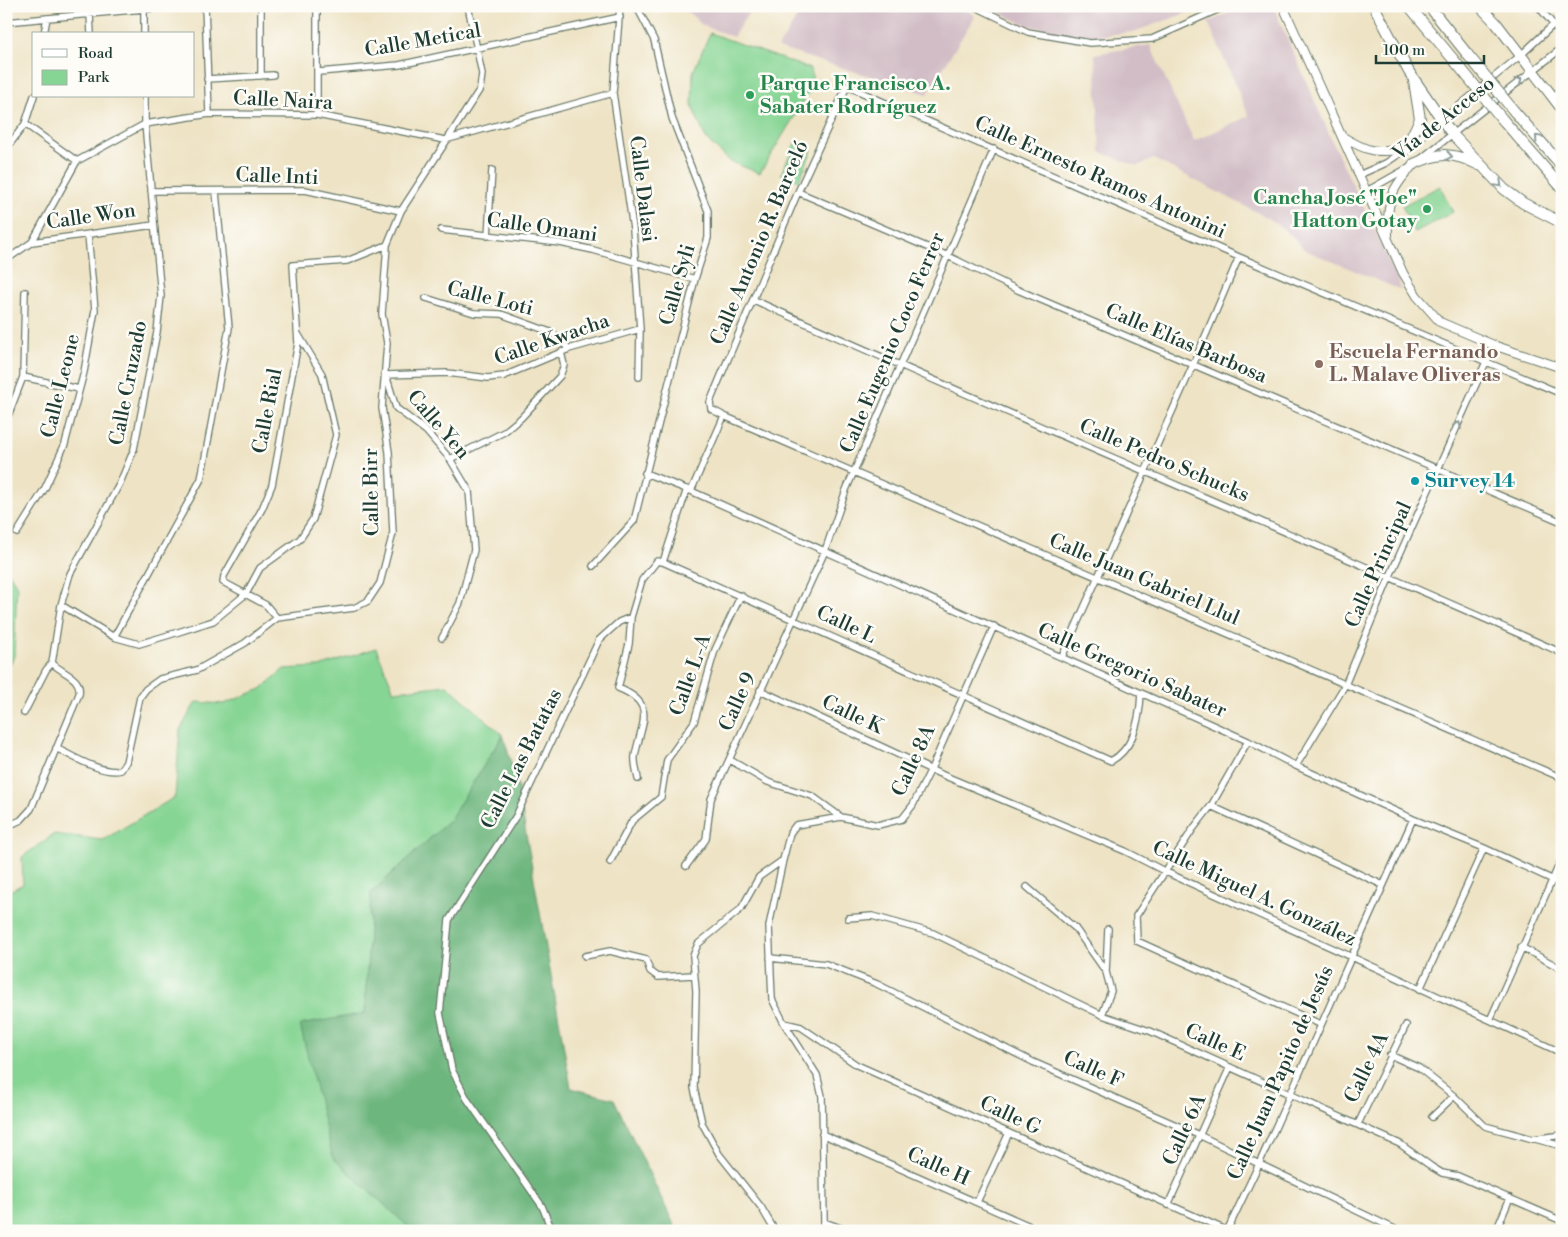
<svg xmlns="http://www.w3.org/2000/svg" width="1568" height="1237" font-family="'Libre Bodoni',serif">
<rect width="100%" height="100%" fill="#fdfcf7"/>
<filter id="ink" filterUnits="userSpaceOnUse"><feTurbulence type="fractalNoise" baseFrequency=".02" numOctaves="2"/><feDisplacementMap in="SourceGraphic" scale="10" xChannelSelector="R" yChannelSelector="G"/><feConvolveMatrix kernelMatrix="1 2 1 2 8 2 1 2 1" color-interpolation-filters="sRGB"/></filter>
<filter id="wash" filterUnits="userSpaceOnUse"><feTurbulence type="fractalNoise" baseFrequency=".0096" numOctaves="4" result="noise"/><feDisplacementMap in="SourceGraphic" scale="20" xChannelSelector="R" yChannelSelector="G"/><feGaussianBlur stdDeviation="1.12" result="paint"/><feColorMatrix in="noise" values="0 0 0 0 0 0 0 0 0 0 0 0 0 0 0 0 0 1.4 0 .05"/><feComposite in="paint" operator="in"/></filter>
<g filter="url(#wash)">
<rect width="100%" height="100%" fill="#eee3c5"/>
<path fill="#d2bdc6" d="M682,6H753L733,37L702,25Z
M804,6H961L975,16L927,94L778,48Z
M1206,6L1133,32L1097,36L1061,32L1026,25L987,7Z
M1246,6H1273L1333,143L1399,282L1401,290L1305,250L1291,235L1268,218L1154,159L1137,166L1100,152L1095,54L1150,45L1194,141L1249,116L1208,22Z"/>
<path fill="#87d594" stroke="#538964" d="M710,33L810,69L814,84L760,173L731,162L706,139L692,106L693,72Z
M795,143L812,150L799,181L781,174Z
M1440,186L1453,212L1415,232L1402,206Z
M6,568L17,586L14,656L6,672Z
M376,648L394,691L447,685L503,735L449,821L371,893L365,1014L300,1025L413,1231H6V893L23,884L22,857L54,834L103,840L175,797L180,730L196,702L224,704L261,689L284,669L319,667Z"/>
<path fill="#6db67e" stroke="#467a59" d="M503,735L517,783L571,1088L614,1099L677,1231H413L333,1158L300,1025L365,1013L371,893L449,821Z"/>
</g>
<g filter="url(#ink)">
<g fill="none" stroke-linecap="round" stroke-linejoin="round">
<g stroke="#677767" stroke-width="8">
<path id="minor" d="M205,6L209,114
M261,6V76
M620,6L613,93L633,229L640,329L639,377
M974,6L1028,32L1090,43L1152,39L1226,6
M1538,6L1562,35
M144,9V34
M90,14L91,34
M6,22L175,6
M44,34L47,18
M319,72L399,65L620,17
M207,79L273,75
M317,115V6
M25,124L77,161
M6,149L25,124L34,96
M1422,158L1562,48
M1359,175L1386,163L1405,150L1521,55L1553,25
M151,191L305,190L401,211
M1367,191L1406,169
M798,192L948,256L1018,290L1562,522
M441,230L560,243L593,250L695,279
M488,236L492,170
M32,242L154,225
M6,260L32,242L77,161L145,124L209,114L317,115L445,140L613,93
M426,298L474,313L501,314L553,333L569,349
M754,300C1021,421 1293,533 1562,653
M23,377L79,389
M1562,394L1239,257L847,86L798,192L710,402L711,409L724,416L1562,778
M6,421L23,377L25,292
M450,459L504,432L521,418L560,376L564,365L561,352
M645,473L691,491L1248,741L1296,766L1413,819L1484,848L1562,884
M691,491L724,416
M17,533L45,488L65,444L84,372L95,310L88,235
M663,562L1111,761C1135,748 1140,718 1141,693
M663,562L687,489
M593,566L634,521L695,279L708,238V211L672,118L654,40L639,11L633,6
M61,605L114,637L139,644L169,635L213,621L246,594L260,568L300,539L313,519L336,435L322,374L298,334
M631,617L629,644L618,688C658,704 641,723 635,756C634,763 637,772 638,779
M277,618L266,605L223,582L224,576L262,509L272,485L298,343L293,265L347,261L387,245
M114,637L201,479L229,328L216,192
M442,638L460,603L474,550L469,491L450,459L426,431L396,408L386,375L447,373L488,378L504,376L569,349L640,329
M1062,657L1193,365L1239,257
M760,690L938,773L1125,851L1166,872L1562,1053
M24,713L46,670L52,663L61,605L70,574L120,483L134,449L157,332L161,296L145,124V96
M1248,741L1211,806L1193,829L1136,916L1137,941L1320,1024
M56,748C72,756 103,775 121,770L126,762L140,697L146,689L160,679L197,670L245,643L277,618L354,608L368,601L380,583L393,533L389,452L382,408L387,343L382,314L387,245L401,211L480,89L482,74L468,6
M730,760L768,782L812,796L841,817L878,825L902,819L913,805L931,769L994,626
M1296,766L1345,685L1390,576L1486,362L1496,346
M1211,806L1383,885
M6,827L21,820L31,809L79,694C82,677 63,674 52,663
M783,860L769,926L772,999L784,1023L817,1075L822,1096L824,1222L822,1231
M610,862L632,821L661,797L667,760L694,722L715,650L741,595
M686,866L706,839L711,799L825,551L846,490L994,149
M1027,887L1075,928L1106,972
M848,918L872,916L933,933L1102,1015L1150,1031L1400,1144L1432,1167L1442,1173L1458,1176L1562,1221
M1521,947L1562,969
M585,956L610,951L646,960L650,971L658,977L693,975
M770,958L826,964L877,984L1033,1062L1201,1136L1399,1231
M1420,989L1484,848
M1102,1015L1111,991L1106,972L1108,929
M1490,1020L1562,858
M784,1023L801,1027L857,1065L1228,1231
M1390,1055L1419,1068L1454,1096
M1432,1117L1454,1096L1485,1126L1533,1139L1562,1135
M1358,1124L1406,1025
M822,1134L1041,1231
M1535,1139L1562,1146
M977,1202L1009,1133
M1168,1205L1230,1067
M824,1222L849,1231
M552,1231L542,1206L467,1099L452,1070L440,1013L449,920L516,816L599,640L619,622L631,617L642,580L657,561L663,562
M775,1231L761,1207L719,1154L702,1123L694,1088L696,991L693,956L698,944L741,909L759,877L783,860L790,833L796,825L841,817
M1227,1231L1259,1164L1413,819
M1496,1231L1510,1198"/>
</g>
<g stroke="#677767" stroke-width="10">
<path id="tertiary" d="M1283,6L1403,273L1417,296L1440,322L1496,346L1562,368
M1343,137C1370,153 1374,152 1405,150
M1388,235C1387,200 1390,190 1414,164"/>
</g>
<g stroke="#677767" stroke-width="12">
<path id="trunk" d="M1374,6L1409,72L1452,134L1504,189L1523,203L1562,223
M1409,6L1458,65
M1429,6L1468,55
M1480,6L1496,23L1562,109
M1514,111L1562,166
M1503,120L1562,188
M1405,150L1420,119L1414,81
M1414,164C1440,152 1453,152 1479,165"/>
</g>
<use href="#minor" stroke="#fff" stroke-width="5.5"/>
<use href="#tertiary" stroke="#fff" stroke-width="8"/>
<use href="#trunk" stroke="#fff" stroke-width="10"/>
<g stroke="#677767" stroke-width="12" stroke-linecap="butt">
<path id="trunk-bridge" d="M1468,55L1514,111
M1458,65L1503,120"/>
</g>
<use href="#trunk-bridge" stroke="#fff" stroke-width="10"/>
</g>
<defs><path id="oneway-chevron" d="M-2-3.5L2.5 0L-2 3.5" fill="none" stroke-width="1.6" stroke-linecap="round" stroke-linejoin="round" transform="scale(1.25)"/></defs>
<g stroke="#8f9e9a">
<use href="#oneway-chevron" transform="translate(1519 81) rotate(-38)"/>
<use href="#oneway-chevron" transform="translate(1538 138) rotate(-131)"/>
<use href="#oneway-chevron" transform="translate(1449 156) rotate(10)"/>
<use href="#oneway-chevron" transform="translate(1499 184) rotate(45)"/>
<use href="#oneway-chevron" transform="translate(1458 425) rotate(-66)"/>
</g>
</g>
<g fill="#2e9e5b" stroke="#fdfcf7" stroke-width="2">
<circle cx="750" cy="95" r="5"/>
<circle cx="1427" cy="209" r="5"/>
</g>
<circle fill="#8d6e63" stroke="#fdfcf7" stroke-width="2" cx="1319" cy="364" r="5"/>
<circle fill="#0f9aa8" stroke="#fdfcf7" stroke-width="2" cx="1415" cy="481" r="5"/>
<g text-anchor="middle" dominant-baseline="central" stroke-width="5" stroke-linejoin="round" paint-order="stroke">
<g font-size="20" fill="#1f3d34" stroke="#fdfcf7">
<text transform="translate(423 41) rotate(-10)">Calle Metical</text>
<text transform="translate(283 101) rotate(3)">Calle Naira</text>
<text transform="translate(1444 119) rotate(-38)">Vía de Acceso</text>
<text transform="translate(277 177) rotate(2)">Calle Inti</text>
<text transform="translate(1100 178) rotate(24)">Calle Ernesto Ramos Antonini</text>
<text transform="translate(642 189) rotate(83)">Calle Dalasi</text>
<text transform="translate(91 217) rotate(-8)">Calle Won</text>
<text transform="translate(542 228) rotate(8)">Calle Omani</text>
<text transform="translate(760 243) rotate(-67)">Calle Antonio R. Barceló</text>
<text transform="translate(678 285) rotate(-74)">Calle Syli</text>
<text transform="translate(490 299) rotate(14)">Calle Loti</text>
<text transform="translate(552 340) rotate(-19)">Calle Kwacha</text>
<text transform="translate(893 343) rotate(-67)">Calle Eugenio Coco Ferrer</text>
<text transform="translate(1186 344) rotate(23)">Calle Elías Barbosa</text>
<text transform="translate(129 383) rotate(-79)">Calle Cruzado</text>
<text transform="translate(61 386) rotate(-76)">Calle Leone</text>
<text transform="translate(268 411) rotate(-79)">Calle Rial</text>
<text transform="translate(438 425) rotate(49)">Calle Yen</text>
<text transform="translate(1164 461) rotate(23)">Calle Pedro Schucks</text>
<text transform="translate(372 492) rotate(-91)">Calle Birr</text>
<text transform="translate(1379 565) rotate(-66)">Calle Principal</text>
<text transform="translate(1144 580) rotate(23)">Calle Juan Gabriel Llul</text>
<text transform="translate(846 625) rotate(25)">Calle L</text>
<text transform="translate(1132 671) rotate(24)">Calle Gregorio Sabater</text>
<text transform="translate(691 675) rotate(-70)">Calle L-A</text>
<text transform="translate(738 702) rotate(-66)">Calle 9</text>
<text transform="translate(852 715) rotate(25)">Calle K</text>
<text transform="translate(522 759) rotate(-63)">Calle Las Batatas</text>
<text transform="translate(914 761) rotate(-65)">Calle 8A</text>
<text transform="translate(1254 894) rotate(25)">Calle Miguel A. González</text>
<text transform="translate(1215 1043) rotate(24)">Calle E</text>
<text transform="translate(1367 1068) rotate(-64)">Calle 4A</text>
<text transform="translate(1093 1070) rotate(24)">Calle F</text>
<text transform="translate(1281 1073) rotate(-66)">Calle Juan Papito de Jesús</text>
<text transform="translate(1010 1116) rotate(25)">Calle G</text>
<text transform="translate(1185 1130) rotate(-65)">Calle 6A</text>
<text transform="translate(938 1167) rotate(24)">Calle H</text>
</g>
<g font-size="20" font-weight="bold" fill="#27864d" stroke="#fdfcf7" text-anchor="start">
<text x="760" y="84">Parque Francisco A.<tspan x="760" dy="23">Sabater Rodríguez</tspan></text>
<text x="1417" y="198" text-anchor="end">Cancha José "Joe"<tspan x="1417" dy="23">Hatton Gotay</tspan></text>
</g>
<g font-size="20" font-weight="bold" fill="#785e54" stroke="#fdfcf7" text-anchor="start">
<text x="1329" y="352">Escuela Fernando<tspan x="1329" dy="23">L. Malave Oliveras</tspan></text>
</g>
<g font-size="20" font-weight="bold" fill="#0d838f" stroke="#fdfcf7" text-anchor="start">
<text x="1425" y="481">Survey 14</text>
</g>
</g>
<rect width="1568" height="1237" fill="none" stroke="#fdfcf7" stroke-width="25"/>
<rect x="32" y="32" width="162" height="65" fill="#fdfcf7" stroke="#a4b0a9"/>
<rect x="42" y="49" width="25" height="8" fill="#ffffff" stroke="#a4b0a9"/>
<text x="78" y="58" font-size="15" fill="#1f3d34">Road</text>
<rect x="42" y="70" width="25" height="15" fill="#87d594" stroke="#a4b0a9"/>
<text x="78" y="82" font-size="15" fill="#1f3d34">Park</text>
<path d="M1376 55v8h108v-8" fill="none" stroke="#1f3d34" stroke-width="2.5"/>
<text x="1383" y="55" font-size="15" fill="#1f3d34" stroke="#fdfcf7" stroke-width="4" paint-order="stroke">100 m</text>
</svg>
